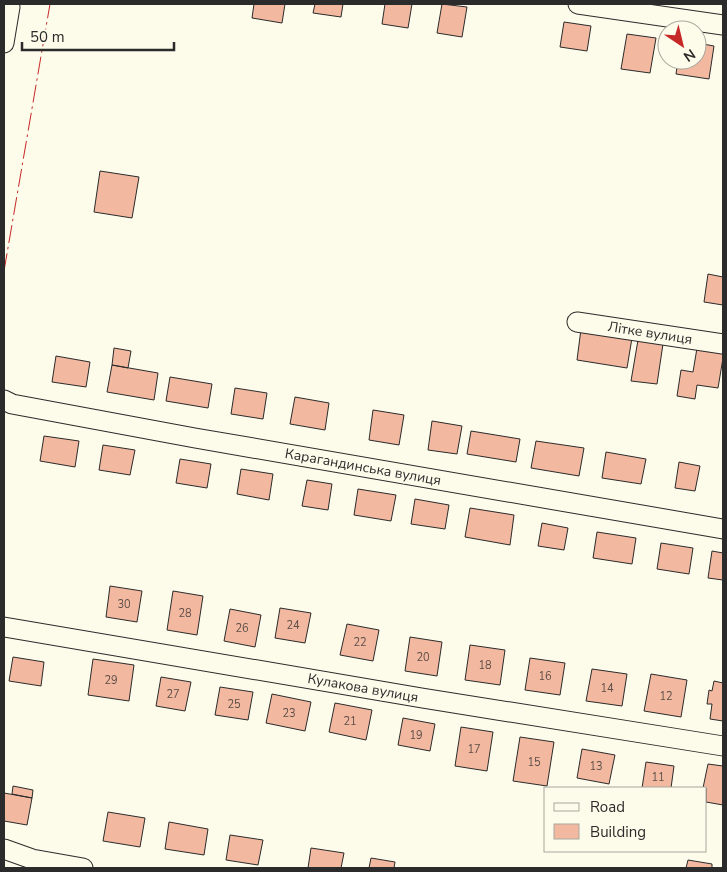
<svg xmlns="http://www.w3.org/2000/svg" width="727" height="872" font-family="'Nunito Sans',sans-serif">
<rect width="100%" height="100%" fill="#fdfbea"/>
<path fill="#f2b8a0" stroke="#2b2b2b" d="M254,4H285L282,23L252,18Z
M315,4H343L341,17L313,13Z
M385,4H412L408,28L382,24Z
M442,4L467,7L462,37L437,33Z
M564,22L591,26L587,51L560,47Z
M627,34L656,38L650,73L621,69Z
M697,43L714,46L709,79L676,74L678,60H697Z
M100,171L139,177L132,218L94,212Z
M708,274L723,277V305L704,302Z
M581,329L632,338L627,368L577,360Z
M638,340L663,344L657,384L631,381Z
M114,348L131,351L128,368L112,365Z
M697,348L723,352V358L718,388L697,385L695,399L677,396L681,370L693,372Z
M56,356L90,362L86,387L52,382Z
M112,365L158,373L154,400L107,392Z
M170,377L212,384L208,408L166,401Z
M235,388L267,393L263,419L231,414Z
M295,397L329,403L325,430L290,424Z
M373,410L404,415L399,445L369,440Z
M432,421L462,426L457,454L428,450Z
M471,431L520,439L516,462L467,454Z
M44,436L79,441L75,467L40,461Z
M536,441L584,448L579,476L531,468Z
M103,445L135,450L130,475L99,470Z
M606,452L646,459L641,484L602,478Z
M180,459L211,464L207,488L176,483Z
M679,462L700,466L695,491L675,488Z
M241,469L273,474L269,500L237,494Z
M307,480L332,484L328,510L302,506Z
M358,489L396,495L391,521L354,515Z
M415,499L449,505L445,529L411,524Z
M470,508L514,515L510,545L465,537Z
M542,523L568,528L564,550L538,546Z
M597,532L636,538L632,564L593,558Z
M661,543L693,548L689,574L657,569Z
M712,551L723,553V580L708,578Z
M110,586L142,591L137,622L106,617Z
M173,591L203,596L197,635L167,630Z
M280,608L311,613L305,643L275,638Z
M230,609L261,615L255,647L224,641Z
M347,624L379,630L373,661L340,655Z
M410,637L442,642L437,676L405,671Z
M470,645L505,650L500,685L465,680Z
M13,657L44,662L41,686L9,681Z
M530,658L565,663L560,695L525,690Z
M93,659L134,665L129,701L88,695Z
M592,669L627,674L622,706L586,701Z
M651,674L687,680L681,717L644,711Z
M161,677L191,682L185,711L156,706Z
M714,681L723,683V721L710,719L712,704H707L709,690L712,691Z
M220,687L253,692L248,720L215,715Z
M272,694L311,702L305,731L266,723Z
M335,703L372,710L366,740L329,732Z
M403,718L435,724L430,751L398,745Z
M461,727L493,732L487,771L455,766Z
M520,737L554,742L547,786L513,781Z
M582,749L615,755L609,784L577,778Z
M646,762L674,766L671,788H642Z
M708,764L723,766V805L706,802V788H703Z
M13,786L33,790L32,798L12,794Z
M4,793L32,798L27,825L4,821Z
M108,812L145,818L140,847L103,841Z
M169,822L208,829L204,855L165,849Z
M230,835L263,840L258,865L226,860Z
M311,848L344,853L341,868H308Z
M371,858L395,862L394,868H369Z
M688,860L712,864V868H686Z"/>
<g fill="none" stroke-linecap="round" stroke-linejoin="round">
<g stroke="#2b2b2b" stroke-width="21">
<path id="street" d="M578,4L723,25
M4,43L10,7
M577,322L723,344
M4,400L12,404L195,438L723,529
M4,627L422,698L723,746
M4,849L32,859L83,868"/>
</g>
<use href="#street" stroke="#fdfbea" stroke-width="19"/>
<path stroke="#c62828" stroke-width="1" stroke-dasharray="18 4 2.5 4" stroke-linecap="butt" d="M4,271L50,4"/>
</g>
<g text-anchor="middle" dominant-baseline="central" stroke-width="4" stroke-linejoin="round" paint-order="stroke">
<g font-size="11" fill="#5d4e48">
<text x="124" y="604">30</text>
<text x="185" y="613">28</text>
<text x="293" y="625">24</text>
<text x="242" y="628">26</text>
<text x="360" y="642">22</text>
<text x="423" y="657">20</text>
<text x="485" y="665">18</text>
<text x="545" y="676">16</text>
<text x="111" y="680">29</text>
<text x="607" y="688">14</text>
<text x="173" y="694">27</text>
<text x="666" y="696">12</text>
<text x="234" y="704">25</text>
<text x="289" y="713">23</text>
<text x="350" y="721">21</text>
<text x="416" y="735">19</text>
<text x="474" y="749">17</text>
<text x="534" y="762">15</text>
<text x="596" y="766">13</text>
<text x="658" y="777">11</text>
</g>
<g font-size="14" fill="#2b2b2b" stroke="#fdfbea">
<text transform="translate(650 333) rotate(9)">Літке вулиця</text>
<text transform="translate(363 467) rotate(10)">Карагандинська вулиця</text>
<text transform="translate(363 688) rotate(10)">Кулакова вулиця</text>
</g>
</g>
<rect width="727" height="872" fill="none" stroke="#2b2b2b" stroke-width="10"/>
<rect x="544" y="787" width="162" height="65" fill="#fdfbea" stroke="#a9a89e"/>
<rect x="554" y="803" width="25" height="8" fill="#fdfbea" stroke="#a9a89e"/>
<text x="590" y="812" font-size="15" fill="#2b2b2b">Road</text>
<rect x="554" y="824" width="25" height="15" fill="#f2b8a0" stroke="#a9a89e"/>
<text x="590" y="837" font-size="15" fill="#2b2b2b">Building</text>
<g transform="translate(682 45) rotate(145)"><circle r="24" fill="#fdfbea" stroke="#a9a89e"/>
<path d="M0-4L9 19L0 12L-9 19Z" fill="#c62828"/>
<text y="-8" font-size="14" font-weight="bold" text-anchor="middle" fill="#2b2b2b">N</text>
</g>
<path d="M22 42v8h152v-8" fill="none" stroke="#2b2b2b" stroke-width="2.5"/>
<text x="30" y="42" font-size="15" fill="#2b2b2b" stroke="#fdfbea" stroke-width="4" paint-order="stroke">50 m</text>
</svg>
